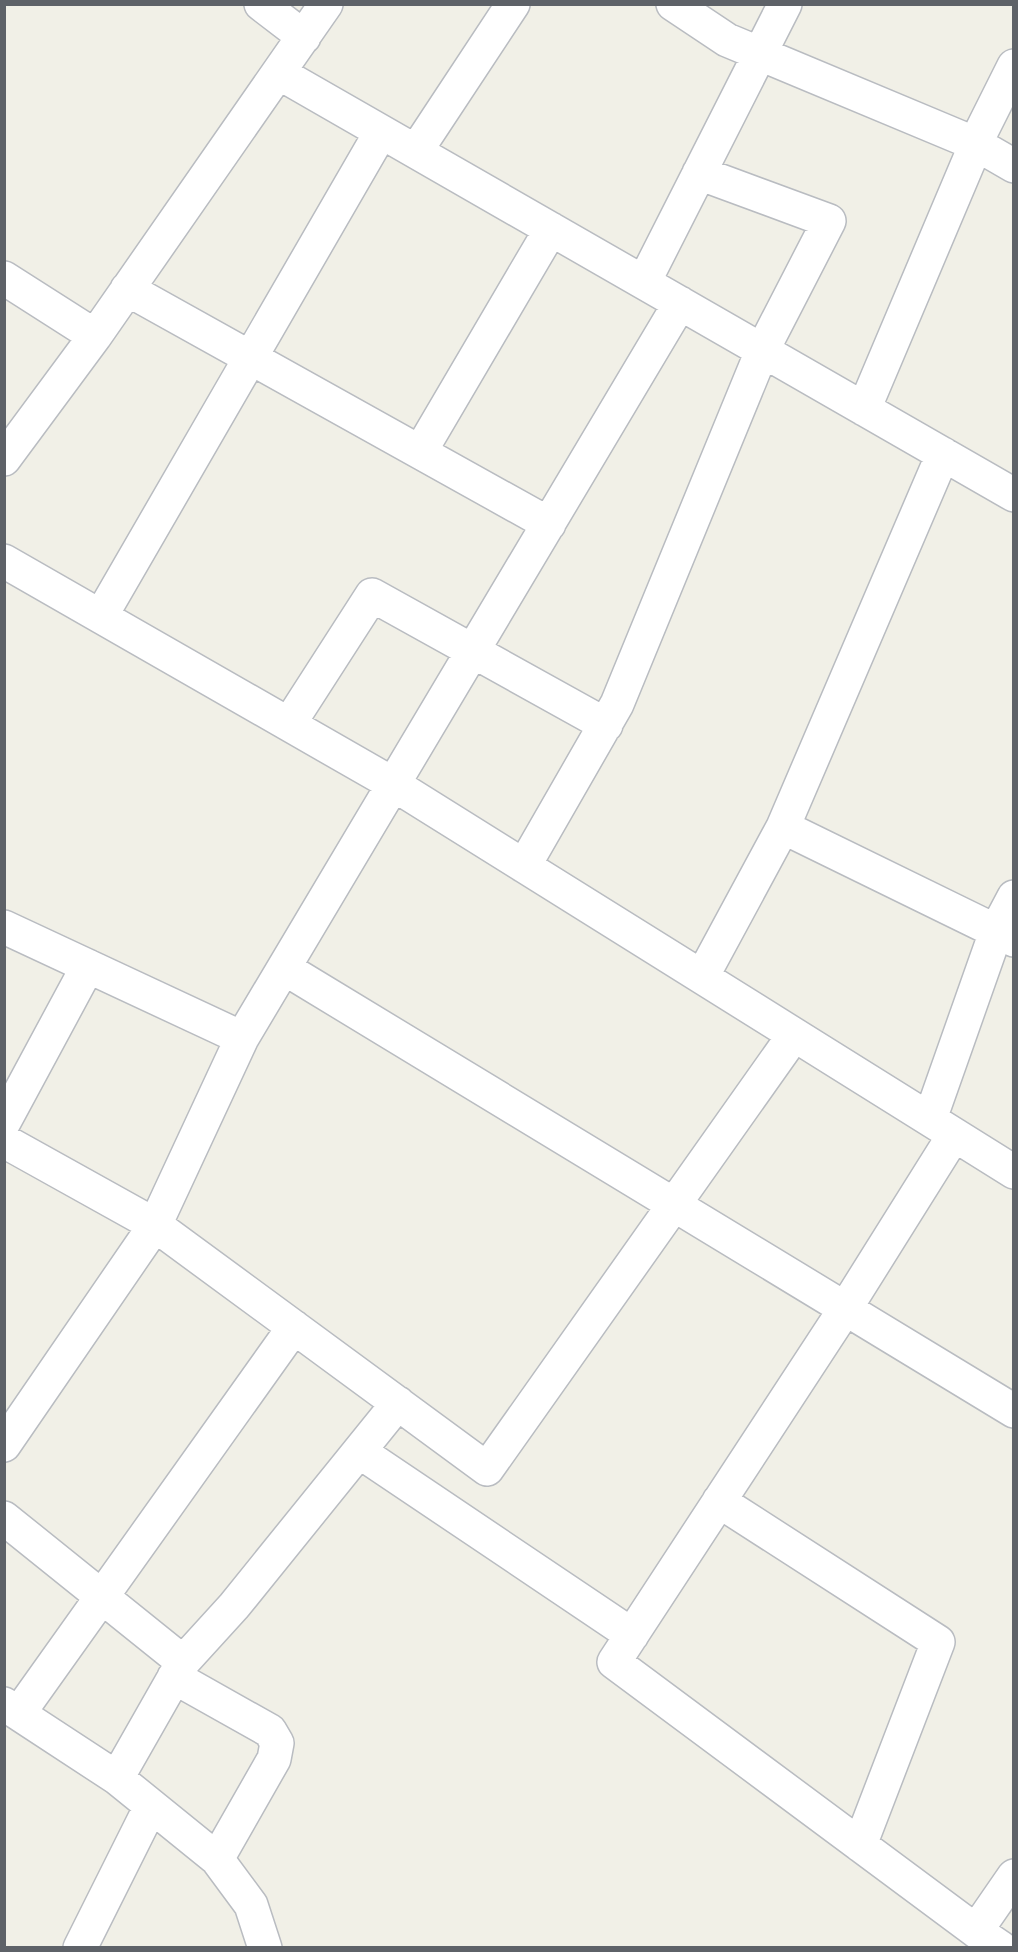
<svg xmlns="http://www.w3.org/2000/svg" width="1018" height="1952" font-family="'Golos Text',sans-serif">
<rect width="100%" height="100%" fill="#f1f0e7"/>
<g fill="none" stroke-linecap="round" stroke-linejoin="round">
<g stroke="#b9bcc1" stroke-width="36">
<path id="minor" d="M261,4L304,37
M673,4L727,40L976,144L1014,166
M279,73L1014,495
M416,151L513,4
M4,278L95,336
M644,282L785,4
M127,289L549,524
M864,409L982,130L1014,66
M420,452L551,229
M4,459L95,336L326,4
M4,561L393,784L1014,1172
M101,616L381,132
M289,724L372,595L606,725
M783,827L1014,940
M524,866L617,704L762,351L829,221L699,173
M4,927L242,1038
M284,968L1014,1411
M702,977L783,827L943,454
M930,1119L997,929L1014,897
M4,1122L88,966
M954,1135L845,1309L614,1662L976,1931
M4,1141L155,1225L487,1469L794,1035
M4,1445L155,1225L242,1038L680,303
M360,1452L632,1635
M719,1501L938,1642L860,1845
M4,1518L183,1662
M174,1677L270,1731L277,1743L274,1759L217,1859
M4,1704L117,1778L217,1859L251,1905L265,1948
M19,1713L294,1327
M117,1778L183,1662L234,1606L398,1403
M80,1948L151,1806
M1001,1948L976,1931L1014,1876"/>
</g>
<use href="#minor" stroke="#fff" stroke-width="33"/>
</g>
<rect width="1018" height="1952" fill="none" stroke="#5e6268" stroke-width="12"/>
</svg>
